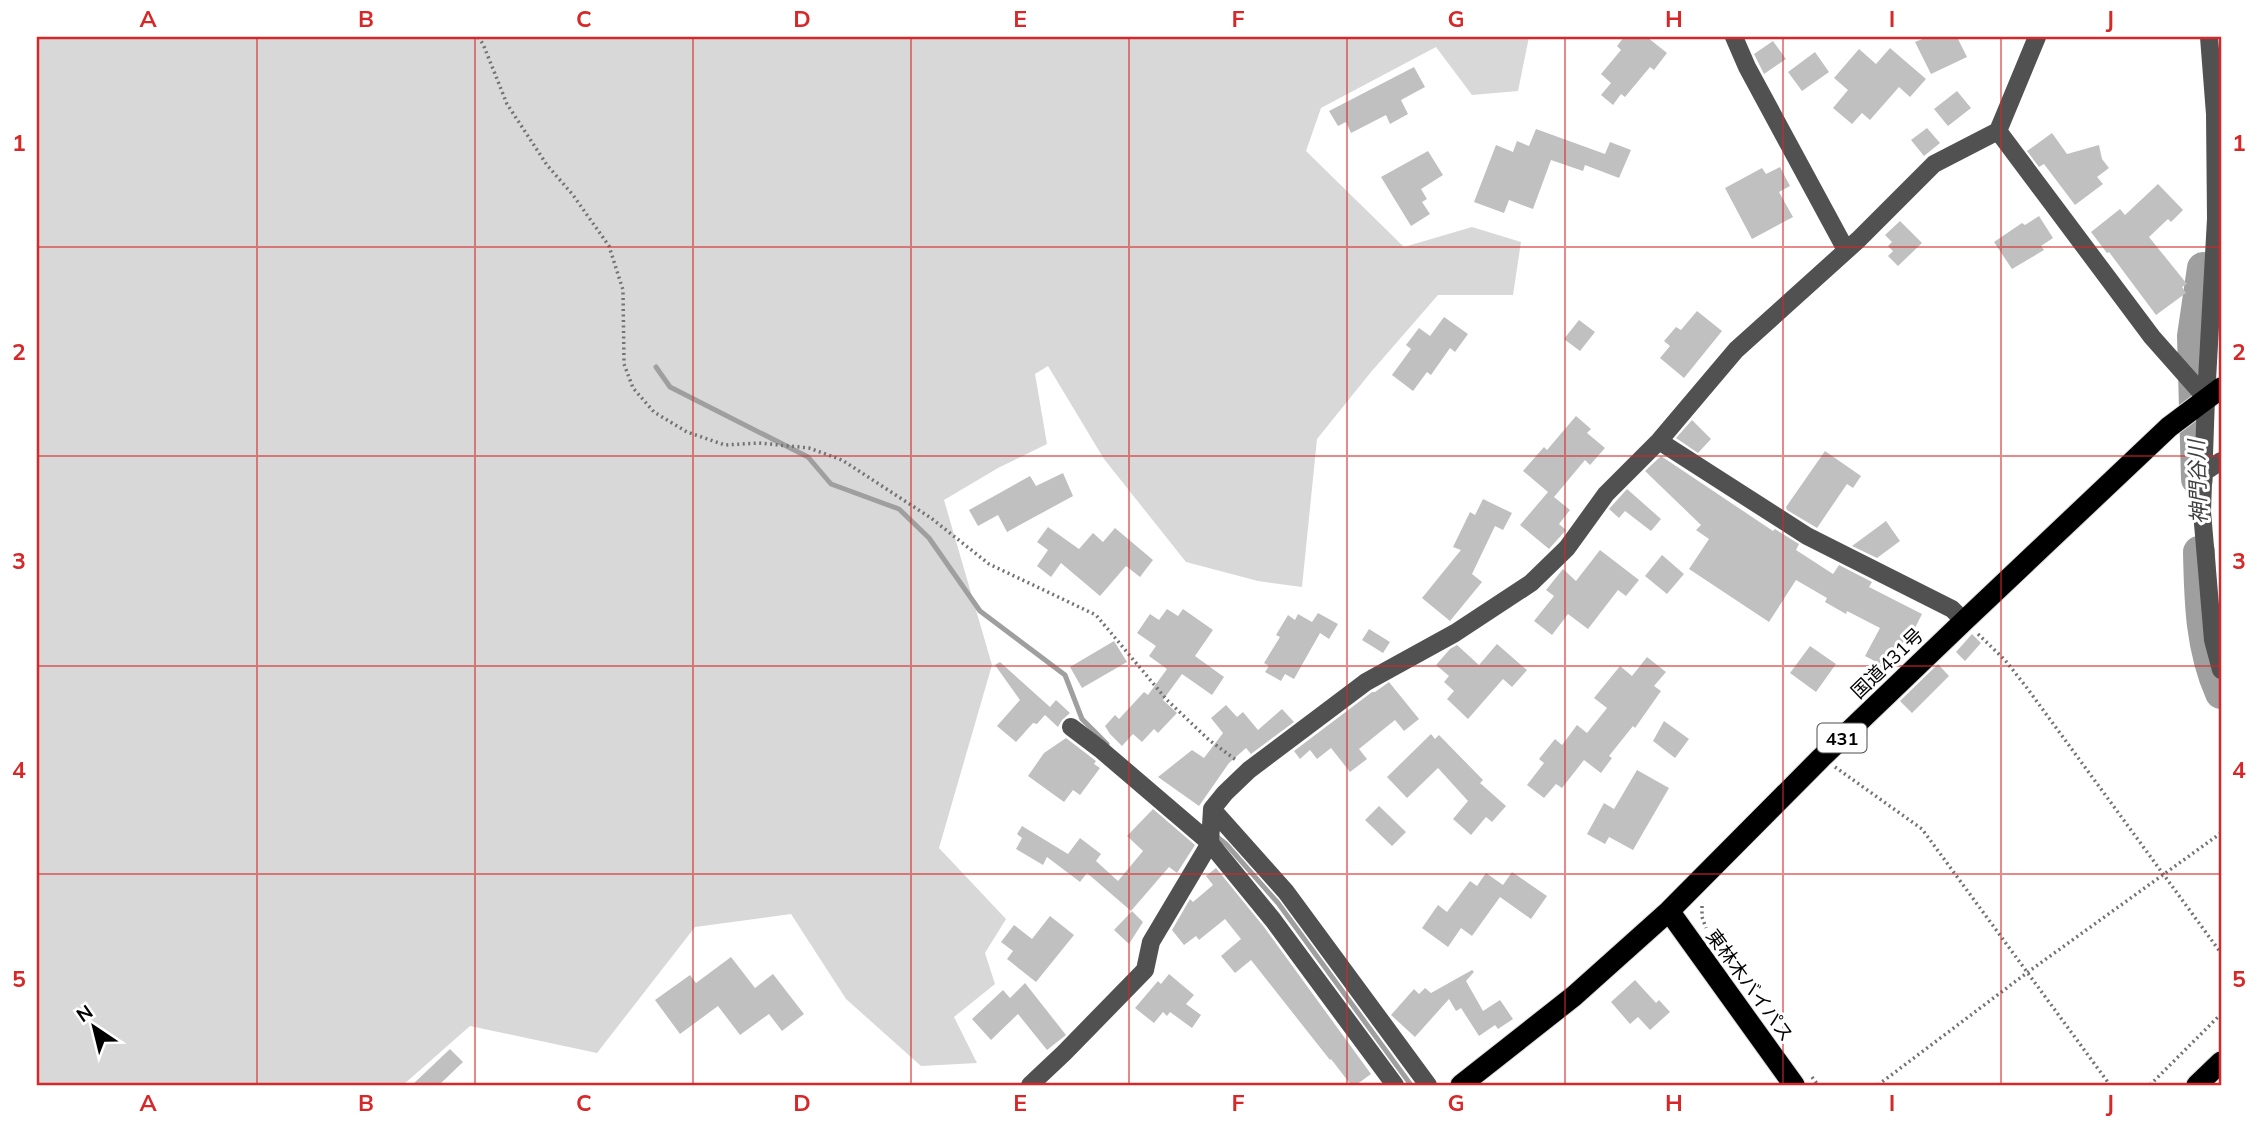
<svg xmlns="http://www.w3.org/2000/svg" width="2258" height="1122" font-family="Mulish,'Noto Sans JP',sans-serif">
<rect width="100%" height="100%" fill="#fff"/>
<path fill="#d8d8d8" d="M37,37H1529L1518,91L1472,95L1436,47L1321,108L1306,151L1404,247L1472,227L1521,242L1513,295H1438L1371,372L1317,439L1302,587L1258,581L1186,562L1104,459L1048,366L1035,374L1047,444L998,468L944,500L992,665L939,848L1006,919L985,953L995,984L954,1017L977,1063L921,1066L846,999L791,914L695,927L597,1053L470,1026L403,1085H37Z"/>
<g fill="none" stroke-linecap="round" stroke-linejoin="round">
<path stroke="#9f9f9f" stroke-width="5" d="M656,367L670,387L808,457L831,484L899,509L929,538L980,611L1065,675L1082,719L1107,744
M1216,836L1226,844L1278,903L1411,1085"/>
<path stroke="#9f9f9f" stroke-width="32" d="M2197,479L2193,336L2203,268
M2199,552C2200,601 2201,648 2221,693"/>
</g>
<path fill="#c0c0c0" d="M1624,37H1647L1667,53L1654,70L1650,67L1625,97L1621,94L1613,105L1601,95L1611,83L1601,74L1621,50L1617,46Z
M1927,37H1957L1967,57L1931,74L1915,42Z
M1773,41L1786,59L1764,74L1754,54Z
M1890,48L1926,79L1910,97L1899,87L1870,120L1862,113L1852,124L1833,108L1848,90L1834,78L1859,49L1876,64Z
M1815,52L1829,72L1802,91L1788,72Z
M1414,67L1425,87L1401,100L1408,114L1390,124L1386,115L1351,133L1346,122L1338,126L1329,111Z
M1957,91L1971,108L1948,126L1934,109Z
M1927,128L1940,143L1924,156L1911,140Z
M1536,129L1605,154L1610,142L1631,150L1619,178L1585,165L1583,171L1551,160L1533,209L1509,200L1504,213L1474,202L1496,145L1513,152L1517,141L1529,146Z
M2052,133L2067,154L2099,145L2102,159L2109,168L2097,177L2103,184L2075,205L2044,164L2039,167L2027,151Z
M1428,151L1443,175L1421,189L1427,199L1422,202L1430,214L1411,226L1381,177Z
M1780,167L1790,186L1779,192L1793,217L1752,239L1725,188L1762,168L1766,174Z
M2158,184L2183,210L2171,222L2168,219L2149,237L2187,284L2182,287L2186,293L2156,315L2109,252L2107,253L2091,232L2120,209L2125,215Z
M2039,216L2053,238L2041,246L2044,250L2012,269L1994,242L2022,223L2025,225Z
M1900,221L1922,243L1898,266L1888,256L1893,251L1888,246L1892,242L1885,235Z
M1697,311L1722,331L1684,378L1660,358L1670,346L1664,341L1676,327L1681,330Z
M1444,317L1468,334L1455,352L1450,348L1431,375L1427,372L1413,391L1392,375L1411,349L1406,345L1419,328L1430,336Z
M1579,320L1595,332L1580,351L1564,339Z
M1576,416L1591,429L1587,433L1605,448L1590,465L1585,460L1554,497L1570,510L1559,524L1566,530L1549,549L1520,525L1548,492L1523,471L1544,447L1547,450Z
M1692,420L1711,439L1698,453L1676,438Z
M1825,451L1861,476L1853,488L1847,484L1817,528L1787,510L1786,507Z
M1661,456L1773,531L1775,529L1799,544L1796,550L1833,574L1839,565L1872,582L1869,587L1922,614L1908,642L1905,641L1890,669L1865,656L1880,628L1847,611L1846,614L1825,602L1827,598L1796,580L1769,622L1689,569L1709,539L1696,530L1701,525L1645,471Z
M1063,473L1073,496L1007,532L998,515L978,526L969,510L1030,476L1036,486Z
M1627,489L1661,519L1651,531L1625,511L1619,518L1609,509Z
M1483,499L1512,513L1503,530L1495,526L1472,574L1482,582L1450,621L1422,598L1461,550L1453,547L1470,512L1475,515Z
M1886,521L1900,541L1877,558L1852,546Z
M1048,527L1079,549L1093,533L1103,542L1115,528L1153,560L1140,577L1126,566L1100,596L1061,563L1051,577L1037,566L1048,550L1037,542Z
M1600,550L1639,580L1626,596L1618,590L1588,629L1568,614L1552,635L1534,621L1554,596L1546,590L1563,569L1576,581Z
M1662,555L1684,574L1667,594L1645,576Z
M1167,609L1178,616L1183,609L1213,630L1195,656L1224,677L1212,695L1182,674L1163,700L1177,713L1158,733L1154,729L1142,742L1133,734L1122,746L1110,734L1105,726L1115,715L1119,719L1144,692L1148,695L1167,669L1149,656L1156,646L1137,633L1150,614L1159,620Z
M1318,613L1338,624L1329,639L1320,633L1294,679L1285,674L1281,681L1265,672L1269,666L1264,663L1280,637L1276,635L1288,615L1295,620L1298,614L1312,622Z
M1369,629L1390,642L1383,653L1362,640Z
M1972,634L1981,643L1965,661L1956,652Z
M1114,641L1127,662L1082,688L1070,667Z
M1497,644L1527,670L1512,687L1503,679L1468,719L1447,699L1454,691L1444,682L1449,676L1436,665L1450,649L1457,645L1479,665Z
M1810,646L1836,664L1816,692L1790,673Z
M1647,657L1666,672L1654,686L1661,691L1635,728L1633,726L1609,756L1612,758L1601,773L1584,760L1562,788L1556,784L1544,798L1527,785L1544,763L1539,759L1555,739L1562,745L1577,725L1587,733L1607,708L1594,698L1620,666L1632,676Z
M1000,662L1050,707L1056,700L1070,713L1062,720L1058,727L1045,715L1037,724L1033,723L1016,742L997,726L1020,700L995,665Z
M1938,664L1949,676L1912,713L1900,701Z
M1389,682L1419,719L1404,731L1395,720L1359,749L1367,759L1350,772L1331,748L1317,759L1310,750L1300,759L1294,751L1372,692H1375Z
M1226,705L1237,717L1243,712L1258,730L1282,709L1294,722L1251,754L1246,748L1229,763L1199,806L1158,777L1192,750L1204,758L1223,733L1211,718Z
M1664,721L1689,739L1675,758L1653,741Z
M1431,734L1435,739L1439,735L1483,780L1480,783L1506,806L1492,822L1486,817L1471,835L1453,819L1468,801L1438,768L1407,798L1387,777Z
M1066,738L1096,761L1094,764L1100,768L1080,795L1073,790L1064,802L1028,776L1044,753Z
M1637,770L1669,788L1633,850L1609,837L1605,844L1587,834L1604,803L1614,809Z
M1379,806L1406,832L1392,846L1365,820Z
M1153,809L1195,845L1177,873L1169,867L1131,911L1087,873L1080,882L1047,857L1043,865L1016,849L1022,838L1017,834L1022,826L1068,854L1080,838L1101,854L1096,861L1118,881L1143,851L1127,836Z
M1216,868L1264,927L1371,1074L1356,1085H1351L1331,1059L1330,1060L1251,960L1235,973L1221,956L1241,939L1225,919L1199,940L1196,936L1184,945L1172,930L1190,899L1193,902L1213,885L1206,876Z
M1512,872L1547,896L1531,919L1500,897L1472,936L1461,928L1448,947L1422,928L1438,905L1447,912L1470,881L1477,886L1486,873L1503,885Z
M1132,911L1143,922L1129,944L1114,930Z
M1050,916L1074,935L1036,982L1007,959L1013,951L1001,942L1014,925L1032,939Z
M731,957L755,988L773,974L804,1014L782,1031L769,1014L740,1035L718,1006L680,1034L655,1000L690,975L696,983Z
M1472,970L1474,972L1466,981L1483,1011L1500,1000L1513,1019L1498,1029L1495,1025L1479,1036L1461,1008L1456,1011L1449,999L1415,1037L1391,1015L1414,989L1419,994L1425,988L1431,993Z
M1169,974L1194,995L1186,1004L1201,1015L1192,1028L1170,1012L1167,1016L1163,1012L1154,1023L1135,1008L1158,981L1161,984Z
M1635,980L1656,1003L1659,1000L1670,1012L1650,1030L1638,1017L1630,1024L1611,1002Z
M1025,983L1066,1035L1047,1050L1018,1014L991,1040L972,1019L1003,990L1010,998Z
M450,1049L463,1062L439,1085H412Z"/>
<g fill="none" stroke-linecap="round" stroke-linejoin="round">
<g stroke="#dbdbdb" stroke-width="23">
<path id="highway" d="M1669,911L1794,1085
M1461,1085L1574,996L1669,911L1821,758L1964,621L2169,427L2221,388
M2197,1085L2221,1062"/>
</g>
<path stroke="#737373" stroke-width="3.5" stroke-dasharray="2 3.5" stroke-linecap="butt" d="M478,37L483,44L507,104L547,165L573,195L609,246L623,290L624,364L633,388L654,412L687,432L725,445L759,443L809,448L842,460L931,518L989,564L1096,615L1167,700L1209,740L1236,760
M1978,634L2005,660L2027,688L2221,953
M1835,767L1922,829L2110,1085
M1702,906V917L1706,928
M1812,1077L1818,1085
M1878,1085L2028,972L2221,833
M2150,1085L2221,1014"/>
<path stroke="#515151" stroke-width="18" d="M1734,37L1747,67L1846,250
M2209,37L2215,114L2216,219L2206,398L2202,512L2213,640L2221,670
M1998,131L2152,337L2206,398
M1659,441L1807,536L1952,609L1964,621
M2203,473L2221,461
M1071,727L1100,749L1210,843L1273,920L1395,1085
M1212,809L1286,892L1428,1085
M1030,1085L1064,1053L1145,970L1151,942L1210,843L1212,809L1225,793L1249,770L1366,682L1455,633L1531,583L1567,548L1606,494L1659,441L1736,350L1858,240L1934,164L1998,131L2037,37"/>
<use href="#highway" stroke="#000" stroke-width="21"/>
</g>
<path fill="none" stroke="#d62828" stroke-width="2" stroke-opacity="0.55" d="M257,37V1085M475,37V1085M693,37V1085M911,37V1085M1129,37V1085M1347,37V1085M1565,37V1085M1783,37V1085M2001,37V1085M37,247H2221M37,456H2221M37,666H2221M37,874H2221"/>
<g text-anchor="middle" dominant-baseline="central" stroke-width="6" stroke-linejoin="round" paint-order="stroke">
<rect fill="#fff" stroke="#4c4c4c" stroke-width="2" x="1817.5" y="723.5" width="49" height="29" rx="5"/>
<g font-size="18" font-weight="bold" fill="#000">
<text x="1842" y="738">431</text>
</g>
<g font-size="19" fill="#000" stroke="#fff">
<text transform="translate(1887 663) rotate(-44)">国道431号</text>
<text transform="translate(1750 985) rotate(54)">東林木バイパス</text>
</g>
<g font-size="21" font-style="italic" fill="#404040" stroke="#fff">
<text transform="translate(2197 482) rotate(-92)">神門谷川</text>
</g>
</g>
<rect width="2258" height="1122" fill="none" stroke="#ffffff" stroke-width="77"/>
<g transform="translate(94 1027) rotate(325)" stroke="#ffffff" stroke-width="5" paint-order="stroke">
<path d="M0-5L12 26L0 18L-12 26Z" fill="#000000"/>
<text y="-10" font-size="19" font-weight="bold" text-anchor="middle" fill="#000000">N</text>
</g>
<rect x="38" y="38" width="2182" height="1046" fill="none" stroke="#d62828" stroke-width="2.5"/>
<g font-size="23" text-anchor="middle" font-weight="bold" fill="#d62828">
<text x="148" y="27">A</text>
<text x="366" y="27">B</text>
<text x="584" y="27">C</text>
<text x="802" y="27">D</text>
<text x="1020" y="27">E</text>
<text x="1238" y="27">F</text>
<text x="1456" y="27">G</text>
<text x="1674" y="27">H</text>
<text x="1892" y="27">I</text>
<text x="2110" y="27">J</text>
<text x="19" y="151">1</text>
<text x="2239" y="151">1</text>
<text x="19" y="360">2</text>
<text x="2239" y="360">2</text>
<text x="19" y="569">3</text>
<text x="2239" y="569">3</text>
<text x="19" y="778">4</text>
<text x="2239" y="778">4</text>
<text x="19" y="987">5</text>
<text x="2239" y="987">5</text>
<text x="148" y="1111">A</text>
<text x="366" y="1111">B</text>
<text x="584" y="1111">C</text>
<text x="802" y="1111">D</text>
<text x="1020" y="1111">E</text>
<text x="1238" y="1111">F</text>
<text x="1456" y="1111">G</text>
<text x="1674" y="1111">H</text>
<text x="1892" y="1111">I</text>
<text x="2110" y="1111">J</text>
</g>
</svg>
